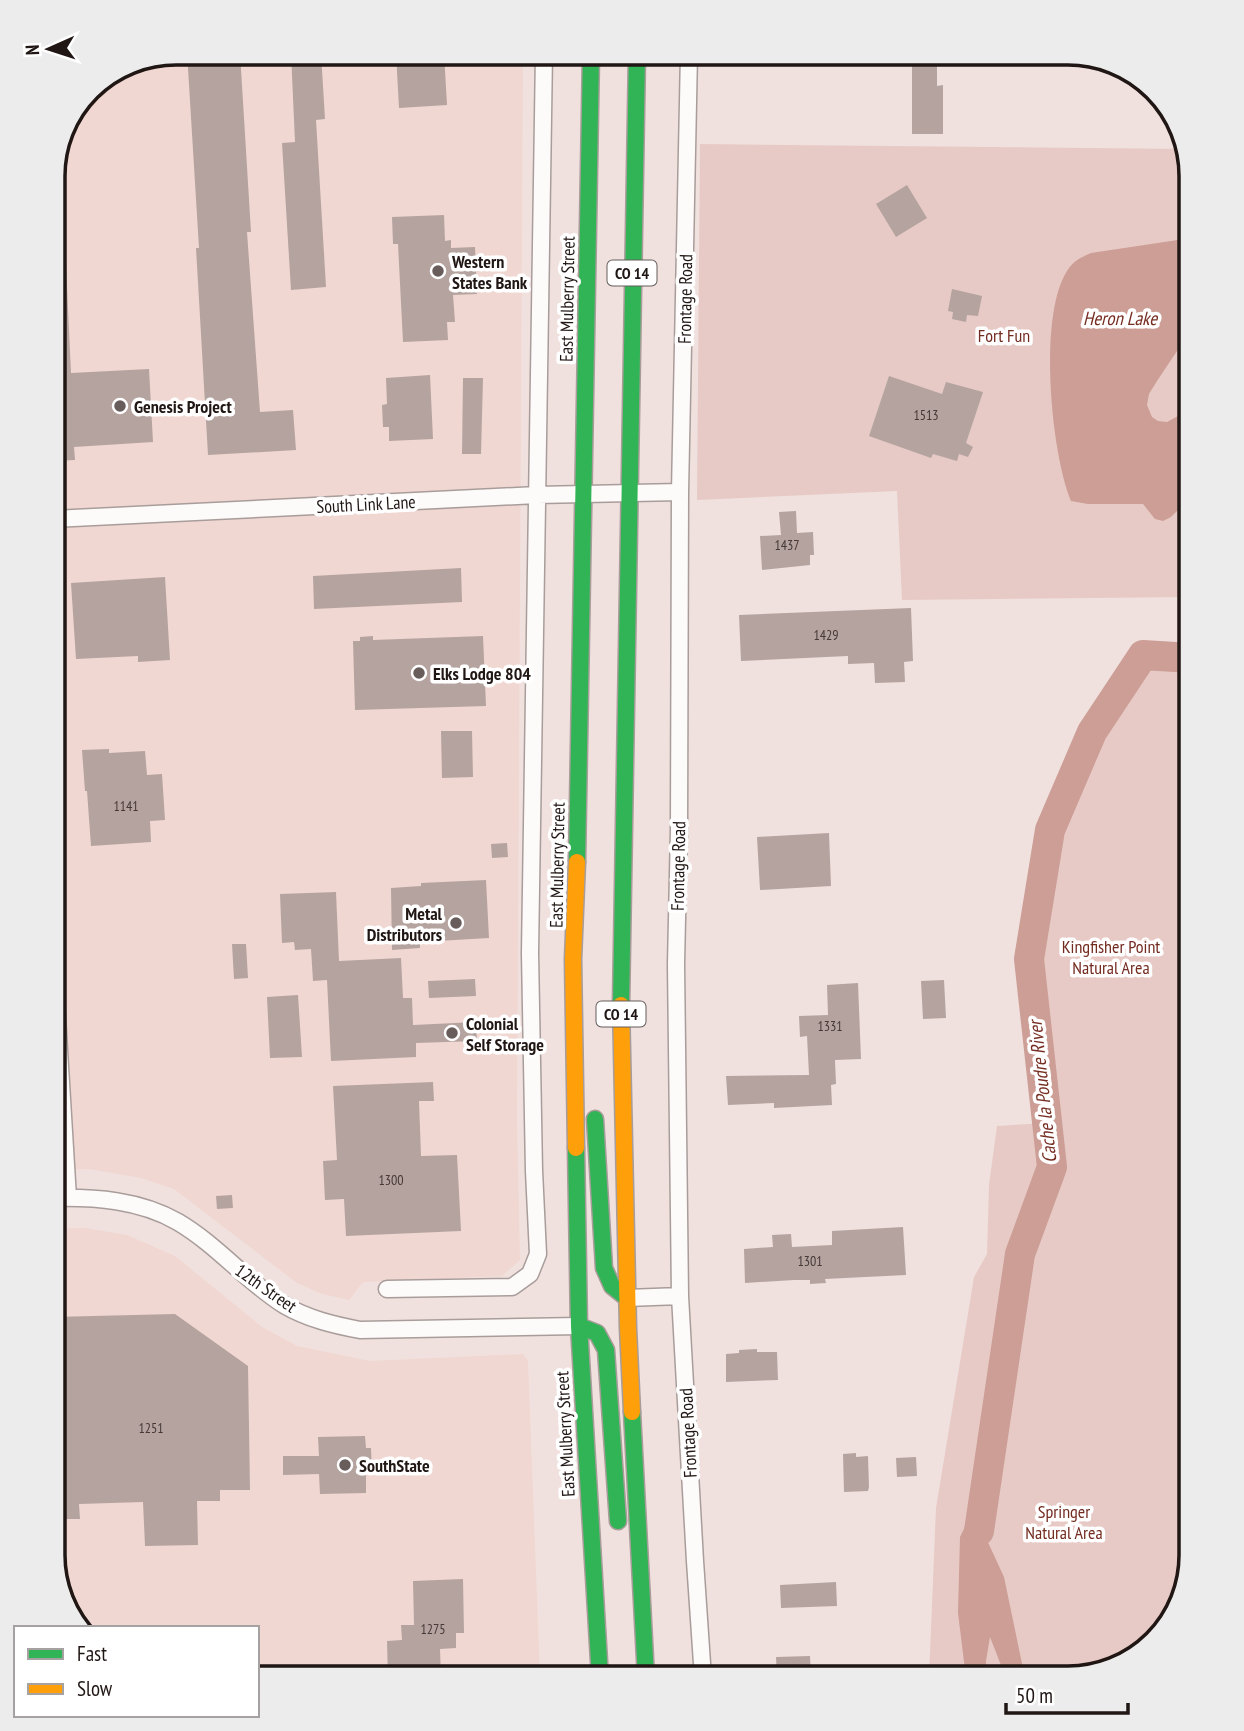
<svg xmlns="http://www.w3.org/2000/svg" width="1244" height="1731" font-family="'PT Sans Narrow',sans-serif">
<rect width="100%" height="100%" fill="#f0e1de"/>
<path fill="#f1d7d1" d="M176,53H523L517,1121L520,1260L502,1276L363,1282L349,1300L322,1294L297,1283L174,1189L141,1178L89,1169L53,1170V168L65,121L94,83Z
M85,1228L127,1235L175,1256L262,1327L297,1346L370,1361L523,1354L528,1361L540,1678H257V1628H80L69,1617L53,1555V1229Z"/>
<path fill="#e7cac5" d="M700,144L1184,149L1191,176V597L902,600L897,491L697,500Z
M1143,655L1191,658V1555L1175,1617L1130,1662L1068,1678H929L936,1508L974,1277L987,1254L989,1185L997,1126L1047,1123L1029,959L1050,830L1092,732Z"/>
<path fill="#cc9e96" d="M1191,238V330L1157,381L1149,394L1147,405L1152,417L1158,421L1167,422L1191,409V487L1182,506L1171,517L1163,521L1155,519L1143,504H1088L1071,501C1051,453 1037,311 1069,268C1075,260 1082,257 1091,253Z
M984,1488L986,1538L1004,1577L1025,1678H1006L990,1637L986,1661V1678H966L958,1613L960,1537Z"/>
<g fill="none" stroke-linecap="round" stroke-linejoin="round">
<path stroke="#cc9e96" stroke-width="30" d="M979,1531L1020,1254L1052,1167L1029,959L1050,830L1092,732L1143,655L1191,658"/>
</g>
<path fill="#b5a3a0" d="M187,52L240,53L251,232H247L260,412L293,410L296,450L208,455L196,248H199Z
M291,53H321L325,119L316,120L326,287L291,290L282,143L295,142Z
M396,53H444L447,105L399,108Z
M912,53H937V86L943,85V134H912Z
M907,185L927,218L896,237L876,204Z
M444,215L445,241L451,240V248L475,247L477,294L453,295L455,322H447L448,340L403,342L398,244H393L392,217Z
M53,222H64L71,373L149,369L153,442L74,447L75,460L53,461Z
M952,289L982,296L978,316L967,315L966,322L952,319L953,312L948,311Z
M430,375L433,439L389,441V427H383L382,405L387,404L386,378Z
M889,376L942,394L946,382L983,392L966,443L973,447L968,457L959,454L957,461L933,454L931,458L869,436Z
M463,378H483L481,454H462Z
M796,511L797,533L813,532L814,555H810V565L762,570L760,536L781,535L779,512Z
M461,568L462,602L314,609L313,576Z
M165,577L170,660L138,662V656L76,659L71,583Z
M911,608L913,661L904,662L905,682L875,683L874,663L848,664V656L741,661L739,615Z
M373,636V640L483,636L486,706L355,710L353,641H360V637Z
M441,731H472L473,777L442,778Z
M109,749V753L145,751L147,775L162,774L165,820L150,821L151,842L91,846L87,791H85L82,750Z
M829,833L831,886L760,890L757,837Z
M507,843L508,857L492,858L491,844Z
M486,880L489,938L420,942V948L392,950L391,888L421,886V883Z
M336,892L339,961L401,958L403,998H412L413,1025L476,1022L477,1041L416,1043V1057L331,1061L327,980L313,981L311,949L295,950L294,942L282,943L280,894Z
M232,944H246L248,978L234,979Z
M475,979L476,996L429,998L428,981Z
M944,980L946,1018L923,1019L921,981Z
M858,983L861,1059L835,1060L836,1084L831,1085L832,1105L774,1108V1103L728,1105L726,1076L809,1075L807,1036L800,1037L799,1016L828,1015L827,985Z
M298,995L302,1057L270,1058L267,997Z
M433,1082L434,1101H419L421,1156L457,1155L461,1231L346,1236L344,1199L325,1200L323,1161L337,1160L333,1086Z
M232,1195L233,1208L217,1209L216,1196Z
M903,1227L906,1275L825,1279L826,1283L810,1284V1280H794L745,1283L744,1249L773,1247L772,1235L791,1234L792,1247L832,1245V1231Z
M175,1314L248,1366L250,1490H220V1501H197L198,1545L145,1546L143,1502L79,1504L80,1519H52L53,1317Z
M757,1349V1352H777L778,1380L726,1382V1354L739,1353V1350Z
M365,1436L366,1448H371L372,1474H366V1493L320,1494L319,1474L283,1475V1456H319L318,1437Z
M856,1453V1457L868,1456L869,1487L868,1491L844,1492L843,1454Z
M916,1457L917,1476L897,1477L896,1458Z
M463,1579L464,1633H456V1648L440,1649L441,1678H388L387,1641L402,1640L401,1625H414L413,1581Z
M836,1582L837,1606L781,1608L780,1585Z
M810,1656L811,1678H777L776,1657Z"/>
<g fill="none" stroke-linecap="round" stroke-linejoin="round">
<g stroke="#a89d9a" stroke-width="19">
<path id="street" d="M689,53L680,492L679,829L676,964L680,1296L695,1561L703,1678
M53,519L537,495L680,492
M53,951L68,1198
M53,1198C95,1197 140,1200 178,1222C217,1245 246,1281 284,1305C308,1319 334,1325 360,1330L579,1326
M387,1289L512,1287L530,1274L538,1254L534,1171L530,953L544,53
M627,1298L680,1296"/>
</g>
<g stroke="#a89d9a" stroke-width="19">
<path id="fast" d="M577,862L591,53
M621,1005L637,53
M595,1119L604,1268L612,1286L627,1298
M576,1148L579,1326L600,1678
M579,1326L597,1333L606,1350L618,1521
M632,1412L646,1678"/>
</g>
<g stroke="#a89d9a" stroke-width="19">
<path id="slow" d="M621,1005L628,1328L632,1412
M576,1148L573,959L577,862"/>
</g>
<use href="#street" stroke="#fdfafa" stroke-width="16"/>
<use href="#fast" stroke="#30b455" stroke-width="16"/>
<use href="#slow" stroke="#ff9f0a" stroke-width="16"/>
</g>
<g fill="#695d5b" stroke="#fff" stroke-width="2.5">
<circle cx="438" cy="271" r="7"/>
<circle cx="120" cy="406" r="7"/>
<circle cx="419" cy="673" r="7"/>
<circle cx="456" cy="923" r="7"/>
<circle cx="452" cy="1033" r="7"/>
<circle cx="345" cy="1465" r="7"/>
</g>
<g text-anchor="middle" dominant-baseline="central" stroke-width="7" stroke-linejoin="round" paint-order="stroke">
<g font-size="14" fill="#453937">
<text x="926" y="415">1513</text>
<text x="787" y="545">1437</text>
<text x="826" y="635">1429</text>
<text x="126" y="806">1141</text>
<text x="830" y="1026">1331</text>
<text x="391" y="1180">1300</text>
<text x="810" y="1261">1301</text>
<text x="151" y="1428">1251</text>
<text x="433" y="1629">1275</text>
</g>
<g fill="#fff" stroke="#635c5a" stroke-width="2">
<rect x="607.5" y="260.5" width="49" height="25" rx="5"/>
<rect x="596.5" y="1001.5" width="49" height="25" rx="5"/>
</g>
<g font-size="16" font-weight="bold" fill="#201614">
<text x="632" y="273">CO 14</text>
<text x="621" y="1014">CO 14</text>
</g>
<g font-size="18" font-weight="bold" fill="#201614" stroke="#fff" text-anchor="start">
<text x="452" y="261">Western<tspan x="452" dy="21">States Bank</tspan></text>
<text x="134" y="406">Genesis Project</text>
<text x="433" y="673">Elks Lodge 804</text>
<text x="442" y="913" text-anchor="end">Metal<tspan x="442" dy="21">Distributors</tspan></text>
<text x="466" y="1023">Colonial<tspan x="466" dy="21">Self Storage</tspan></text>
<text x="359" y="1465">SouthState</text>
</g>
<g font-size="18" fill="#201614" stroke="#fff">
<text transform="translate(567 299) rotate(-89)">East Mulberry Street</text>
<text transform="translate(685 299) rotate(-89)">Frontage Road</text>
<text transform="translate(366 504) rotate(-3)">South Link Lane</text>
<text transform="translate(557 865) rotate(-89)">East Mulberry Street</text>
<text transform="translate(678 866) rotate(-89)">Frontage Road</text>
<text transform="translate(266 1288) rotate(35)">12th Street</text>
<text transform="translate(688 1433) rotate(-93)">Frontage Road</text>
<text transform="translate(565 1434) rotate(-93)">East Mulberry Street</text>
</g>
<g font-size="18" fill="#732a1f" stroke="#fff">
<text x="1004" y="335">Fort Fun</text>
<text x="1111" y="946">Kingfisher Point<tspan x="1111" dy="21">Natural Area</tspan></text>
<text x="1064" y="1511">Springer<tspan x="1064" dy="21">Natural Area</tspan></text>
</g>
<g font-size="19" font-style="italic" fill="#762d22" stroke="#fff">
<text x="1120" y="318">Heron Lake</text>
<text transform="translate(1042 1092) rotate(-96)">Cache la Poudre River</text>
</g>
</g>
<path d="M0 0H1244V1731H0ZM176 65H1068A111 111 0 0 1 1179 176V1555A111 111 0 0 1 1068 1666H176A111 111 0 0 1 65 1555V176A111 111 0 0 1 176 65Z" fill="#edecec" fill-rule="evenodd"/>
<path fill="none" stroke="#201614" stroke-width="3.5" d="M176 65H1068A111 111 0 0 1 1179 176V1555A111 111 0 0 1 1068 1666H176A111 111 0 0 1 65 1555V176A111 111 0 0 1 176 65Z"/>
<rect x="14" y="1626" width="245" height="91" fill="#ffffff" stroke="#a6a2a1" stroke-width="2"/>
<rect x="28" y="1649" width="35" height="10" fill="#30b455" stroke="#a6a2a1" stroke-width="2"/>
<text x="77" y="1661" font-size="21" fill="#201614">Fast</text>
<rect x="28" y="1684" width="35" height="10" fill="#ff9f0a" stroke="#a6a2a1" stroke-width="2"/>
<text x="77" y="1696" font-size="21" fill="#201614">Slow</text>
<g transform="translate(49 49) rotate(267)" stroke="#ffffff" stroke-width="5" paint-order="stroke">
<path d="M0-5L12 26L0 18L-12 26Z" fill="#201614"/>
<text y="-10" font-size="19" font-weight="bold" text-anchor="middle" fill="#201614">N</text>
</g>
<path d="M1006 1703v10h122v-10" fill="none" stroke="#201614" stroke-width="3.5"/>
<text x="1016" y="1703" font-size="21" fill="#201614" stroke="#ffffff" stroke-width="5" paint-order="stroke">50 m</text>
</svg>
